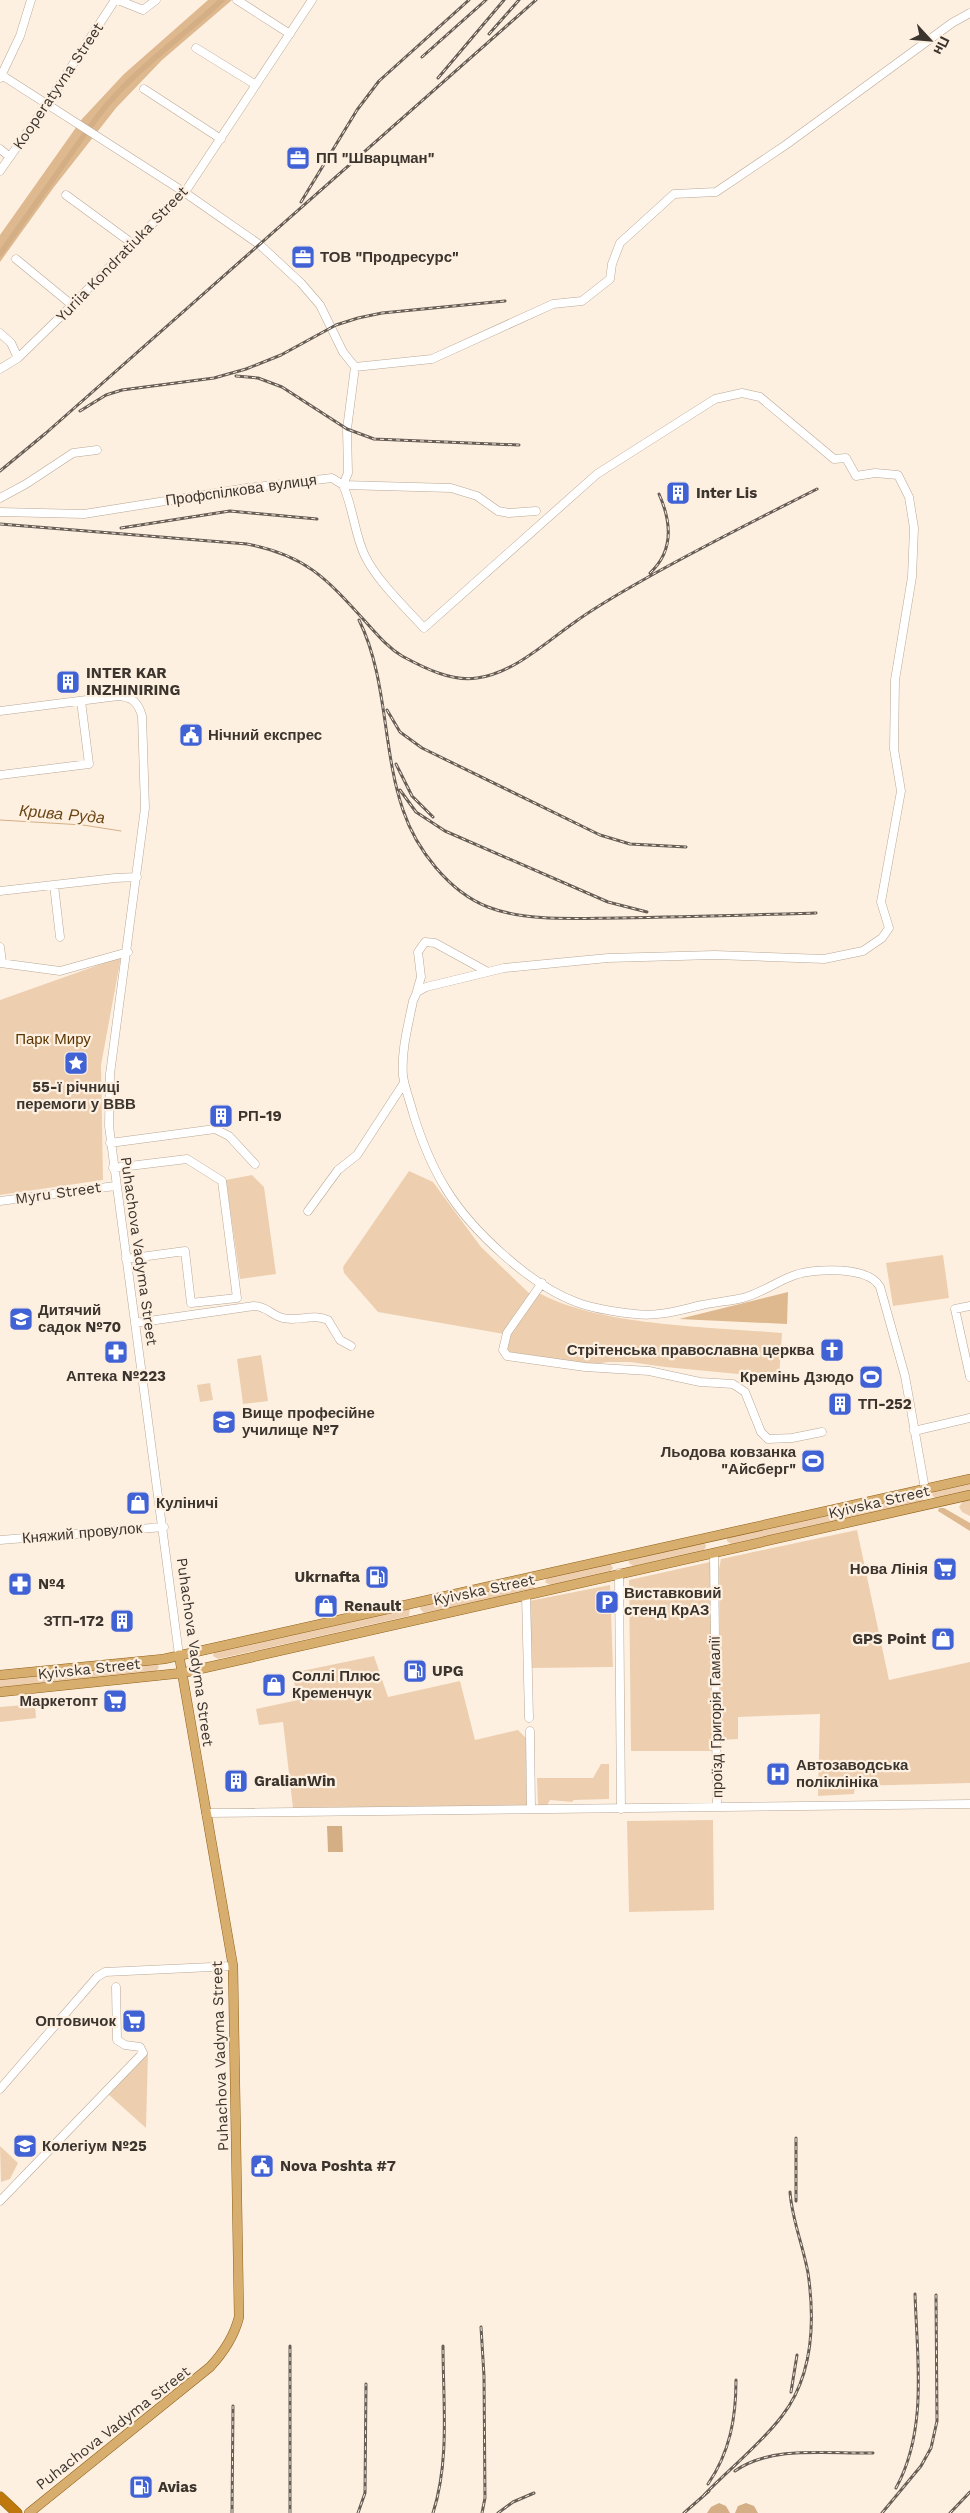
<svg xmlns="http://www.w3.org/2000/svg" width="970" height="2513" font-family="'Work Sans',sans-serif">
<rect width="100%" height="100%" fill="#fef0e1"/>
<path fill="#edcfb0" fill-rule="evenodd" d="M121,957L101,1065L103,1180L0,1195V1000Z
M409,1171L433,1182L481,1247L530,1294L504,1334L378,1312L344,1273L343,1267Z
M252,1175L264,1187L276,1274L240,1279L226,1180Z
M943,1255L949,1298L893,1306L886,1263Z
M537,1292C597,1326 712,1327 782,1333L779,1378L665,1367L630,1362H608L594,1364L508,1353C504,1332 526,1309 537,1292Z
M261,1355L268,1401L243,1404L237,1359Z
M210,1383L213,1400L200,1402L197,1385Z
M970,1482V1491L936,1499L932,1495L933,1491Z
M922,1493L923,1501L731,1544L727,1541V1538Z
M970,1500V1516L962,1512L959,1507L963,1501Z
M857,1530L889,1680L970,1662V1783L855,1786L854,1794L818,1796L820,1714L738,1717V1739L721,1740L719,1569L721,1559Z
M704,1542L706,1546L704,1551L633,1566L629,1563V1560Z
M710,1562L713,1751H631L629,1580Z
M610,1563L613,1568L610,1572L550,1585L545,1582L547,1578Z
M531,1581L536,1585L533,1590L424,1613L420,1609L421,1605Z
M610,1585L613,1667L532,1668L529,1601ZM611,1595L612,1606L603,1608L602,1598Z
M410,1608L409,1616L218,1659L213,1656L214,1651Z
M374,1656L388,1697L460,1681L475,1740L518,1730L526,1738L527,1806L293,1808L283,1722L259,1725L256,1709L298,1700L292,1673Z
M156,1663L159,1667L156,1672L0,1687V1679Z
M35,1704L36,1718L0,1722V1707Z
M601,1764H609V1799L574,1800L572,1802L550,1800L546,1807H538L537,1778H593Z
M713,1820L714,1910L629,1912L627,1821Z
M148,2053L146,2128L108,2094Z
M0,2146L18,2163L10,2179L1,2182Z"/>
<path fill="#deb88e" d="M208,0H232L162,60L116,108L54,187L0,262V235L82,119L124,74Z
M788,1292L787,1324L679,1319Z
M939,1508H944L970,1523V1531L938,1511Z"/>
<path fill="#d4ae84" d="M327,1826H342L343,1852H328Z
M719,2503L726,2506L730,2513H707L711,2507Z
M746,2503L754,2506L758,2513H735L738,2506Z"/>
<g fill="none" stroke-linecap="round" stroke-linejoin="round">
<path stroke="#d4ae84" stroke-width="1" d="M0,820L83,825L121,831"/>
<path stroke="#d4ae84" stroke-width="5.5" d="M90,127C125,76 177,42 222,0
M0,254L85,134"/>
<g stroke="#b8a896" stroke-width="9">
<path id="minor" d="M118,0L143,10L156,0
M237,0L290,34
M196,48L256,85
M0,74L184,192L260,245L301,283L320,305L343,352L355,367L347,429L348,473L343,485C353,507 355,536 365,556C378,582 404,606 424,628L597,474L715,399L742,393L760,397L834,459L846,458L856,476L875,473L898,475L909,497L914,528L912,577L895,680L894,749L901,791L881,902L889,928L882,938L863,951L824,959L715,955L608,958L504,968L426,987L417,992L413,1001C408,1026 401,1051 403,1076C405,1089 410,1101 413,1113C421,1139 431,1165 446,1189C471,1230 530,1285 576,1302C594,1309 616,1312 635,1314C658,1317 680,1310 702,1305C716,1302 730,1301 743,1298C762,1293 777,1281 795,1275C815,1268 869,1266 880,1287L905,1376L925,1489
M0,78L20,36L31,0
M144,89L221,139
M0,149L10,157
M0,171L47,104L115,0
M66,195L133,244
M16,259L72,305
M0,333L11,343L18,358
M355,367L432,359L553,304L582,301L610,279L612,264L620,243L674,194L716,192L787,144L952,23L970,13
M0,369L18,358L58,319L187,189L312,0
M0,498L26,484L73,453L97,450
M0,512L84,514L247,488L332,478L343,485L451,488L477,496L498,511L509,513L536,511
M0,711L118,696C132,697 138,702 142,716L145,808L110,1074L109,1126L179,1655
M0,775L89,764L81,701
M54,885L60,937
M0,891L115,878L137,877
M0,947L2,962
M0,963L60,971L128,952
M417,991L421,977L418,952L425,942L435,943L486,971
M110,1143L215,1129L229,1136L255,1164
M113,1168L187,1159L222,1181L237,1298L191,1303L185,1251L126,1259
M0,1201L115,1186
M308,1211L338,1170L357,1155L404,1083
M542,1283L507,1333L503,1350L507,1356L585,1367L649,1371L700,1382L733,1384L745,1392L761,1432L768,1439L792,1438L822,1432
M970,1306L955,1309L970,1377
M135,1323L254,1306C267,1306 272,1316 283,1318C298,1322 313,1313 328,1320L340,1340L351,1346
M914,1431L970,1418
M0,1540L164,1527
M714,1553L717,1807
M619,1573L621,1809
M526,1595L529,1718
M530,1731L531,1809
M206,1813L970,1804
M0,2089L97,1977L105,1972L233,1966
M0,2201L143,2053L140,2047L125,2045L117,2040L116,1987"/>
</g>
<g stroke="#906119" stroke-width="10">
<path id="major" d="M0,1675L164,1659L970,1479
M0,1692L182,1673L970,1495
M29,2513L210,2367C224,2352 234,2337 239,2317L233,1966L179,1655"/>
</g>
<g stroke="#906119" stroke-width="11">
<path id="highway" d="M0,2497L17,2513"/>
</g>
<use href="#minor" stroke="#fff" stroke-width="8"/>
<use href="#major" stroke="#d8ae6e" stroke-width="9"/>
<use href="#highway" stroke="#be780d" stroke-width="10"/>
<g stroke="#675e56" stroke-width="3">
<path id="rail" d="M489,34L519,0
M422,57L486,0
M438,78L504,0
M301,202L357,110L379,81L469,0
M236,376L258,378L282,387L347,429L374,439L519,445
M80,411L106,395L122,390L214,378L246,369L281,355L336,325L358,318L382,313L505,301
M0,471L46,433L536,0
M0,524L247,544C305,555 326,578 364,620C376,633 387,647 402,656C424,668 452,682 477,678C514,673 546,642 575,622C594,608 615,596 636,584C695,550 756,520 817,489
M121,528L230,511L317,519
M650,573C675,550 671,521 659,494
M359,620C388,679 382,749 403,810C416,849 449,892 488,907C526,922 579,918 619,918C685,917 750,915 816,913
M387,710L400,732L422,748L600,835L630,844L686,847
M396,764L412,796L433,817
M400,790L416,812L445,831L608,902L647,912
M796,2138V2201
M481,2327L484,2376L485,2498L482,2513
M791,2392L797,2355
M735,2471C771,2445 830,2454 873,2453
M708,2484C730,2452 736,2418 736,2380
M896,2488C928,2430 917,2358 915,2294
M704,2495C730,2468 760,2445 782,2416C813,2376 815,2321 808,2273C803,2245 792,2220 790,2192
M232,2513L233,2406
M290,2513V2346
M358,2513L365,2493L366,2384
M433,2513C450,2460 443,2401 443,2346
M498,2513L513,2502L534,2493
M684,2513L709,2491
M882,2513L921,2466L931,2448L937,2421L936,2295
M950,2513L970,2492"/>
</g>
<use href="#rail" stroke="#fef0e1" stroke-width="1" stroke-dasharray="4" stroke-linecap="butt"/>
</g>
<defs>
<g id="office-square" transform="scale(1.25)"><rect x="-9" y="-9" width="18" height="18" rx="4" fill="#4162d4" stroke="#fef0e1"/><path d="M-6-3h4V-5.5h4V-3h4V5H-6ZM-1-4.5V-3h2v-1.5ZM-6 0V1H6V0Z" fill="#fff"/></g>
<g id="building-square" transform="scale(1.25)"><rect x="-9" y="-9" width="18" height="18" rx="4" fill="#4162d4" stroke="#fef0e1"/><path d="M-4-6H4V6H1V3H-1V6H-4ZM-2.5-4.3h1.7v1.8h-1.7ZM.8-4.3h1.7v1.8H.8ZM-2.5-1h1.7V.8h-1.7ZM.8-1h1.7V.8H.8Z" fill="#fff"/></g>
<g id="civic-square" transform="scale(1.25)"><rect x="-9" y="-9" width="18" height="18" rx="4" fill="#4162d4" stroke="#fef0e1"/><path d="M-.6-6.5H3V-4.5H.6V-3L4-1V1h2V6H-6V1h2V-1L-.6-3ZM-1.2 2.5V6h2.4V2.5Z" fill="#fff"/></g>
<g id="sight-square" transform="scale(1.25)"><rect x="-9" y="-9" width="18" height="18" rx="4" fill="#4162d4" stroke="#fef0e1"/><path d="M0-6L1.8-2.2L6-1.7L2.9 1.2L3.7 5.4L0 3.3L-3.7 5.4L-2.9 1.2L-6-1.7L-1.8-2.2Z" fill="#fff"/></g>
<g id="school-square" transform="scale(1.25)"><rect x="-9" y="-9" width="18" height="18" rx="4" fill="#4162d4" stroke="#fef0e1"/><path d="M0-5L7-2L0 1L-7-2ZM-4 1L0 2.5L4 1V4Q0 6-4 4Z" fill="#fff"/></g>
<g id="church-square" transform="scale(1.25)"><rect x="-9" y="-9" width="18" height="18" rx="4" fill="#4162d4" stroke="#fef0e1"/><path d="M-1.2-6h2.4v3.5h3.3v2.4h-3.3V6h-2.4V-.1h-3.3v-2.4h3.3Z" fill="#fff"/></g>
<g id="pharmacy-square" transform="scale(1.25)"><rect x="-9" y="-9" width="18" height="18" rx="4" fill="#4162d4" stroke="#fef0e1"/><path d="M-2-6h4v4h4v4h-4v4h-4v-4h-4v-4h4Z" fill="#fff"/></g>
<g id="stadium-square" transform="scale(1.25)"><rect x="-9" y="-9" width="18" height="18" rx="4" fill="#4162d4" stroke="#fef0e1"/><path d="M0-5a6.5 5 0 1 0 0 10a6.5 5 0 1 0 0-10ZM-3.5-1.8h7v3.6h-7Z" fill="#fff"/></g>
<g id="university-square" transform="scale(1.25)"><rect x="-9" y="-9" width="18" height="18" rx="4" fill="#4162d4" stroke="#fef0e1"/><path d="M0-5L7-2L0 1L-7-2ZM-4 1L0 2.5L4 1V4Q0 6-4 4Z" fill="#fff"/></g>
<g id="shop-square" transform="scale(1.25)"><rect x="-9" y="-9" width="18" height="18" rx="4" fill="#4162d4" stroke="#fef0e1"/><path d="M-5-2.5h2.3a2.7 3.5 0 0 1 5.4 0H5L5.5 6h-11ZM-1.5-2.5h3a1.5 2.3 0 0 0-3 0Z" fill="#fff"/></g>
<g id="supermarket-square" transform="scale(1.25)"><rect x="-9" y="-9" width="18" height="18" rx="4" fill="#4162d4" stroke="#fef0e1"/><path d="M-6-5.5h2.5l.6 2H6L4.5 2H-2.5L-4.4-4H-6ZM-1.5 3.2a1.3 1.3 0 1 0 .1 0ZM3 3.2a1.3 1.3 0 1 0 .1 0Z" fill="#fff"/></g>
<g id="fuel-square" transform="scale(1.25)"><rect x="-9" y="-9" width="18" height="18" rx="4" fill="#4162d4" stroke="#fef0e1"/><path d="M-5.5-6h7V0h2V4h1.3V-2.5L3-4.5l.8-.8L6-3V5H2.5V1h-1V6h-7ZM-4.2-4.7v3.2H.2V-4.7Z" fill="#fff"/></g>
<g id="parking-square" transform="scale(1.25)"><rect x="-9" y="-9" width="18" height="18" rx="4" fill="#4162d4" stroke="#fef0e1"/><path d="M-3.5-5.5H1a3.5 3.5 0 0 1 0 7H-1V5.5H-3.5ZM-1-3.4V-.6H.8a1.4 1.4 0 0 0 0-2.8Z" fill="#fff"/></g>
<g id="hospital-square" transform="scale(1.25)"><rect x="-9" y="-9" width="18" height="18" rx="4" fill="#4162d4" stroke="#fef0e1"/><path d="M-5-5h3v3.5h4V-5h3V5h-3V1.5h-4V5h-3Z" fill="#fff"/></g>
</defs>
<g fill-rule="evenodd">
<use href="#office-square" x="298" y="158"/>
<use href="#office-square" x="303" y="257"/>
<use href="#building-square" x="678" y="493"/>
<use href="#building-square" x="68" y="682"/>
<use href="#civic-square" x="191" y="735"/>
<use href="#sight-square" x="76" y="1063"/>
<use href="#building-square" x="221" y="1116"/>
<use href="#school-square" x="21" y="1319"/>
<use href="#church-square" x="832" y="1350"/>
<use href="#pharmacy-square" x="116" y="1352"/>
<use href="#stadium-square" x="871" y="1377"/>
<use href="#building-square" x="840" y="1404"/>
<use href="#university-square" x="224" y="1422"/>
<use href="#stadium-square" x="813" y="1461"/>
<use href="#shop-square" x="138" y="1503"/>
<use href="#supermarket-square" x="945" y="1569"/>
<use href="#fuel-square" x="377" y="1577"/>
<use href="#pharmacy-square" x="20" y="1584"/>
<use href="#parking-square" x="607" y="1602"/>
<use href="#shop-square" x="326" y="1606"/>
<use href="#building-square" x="122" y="1621"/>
<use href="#shop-square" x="943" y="1639"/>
<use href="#fuel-square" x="415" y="1671"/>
<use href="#shop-square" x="274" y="1685"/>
<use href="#supermarket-square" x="115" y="1701"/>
<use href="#hospital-square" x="778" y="1774"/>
<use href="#building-square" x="236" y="1781"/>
<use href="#supermarket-square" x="134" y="2021"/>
<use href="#school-square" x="25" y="2146"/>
<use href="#civic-square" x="262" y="2166"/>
<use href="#fuel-square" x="141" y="2487"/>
</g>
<g text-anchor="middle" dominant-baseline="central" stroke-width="4.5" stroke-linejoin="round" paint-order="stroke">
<g font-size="15" fill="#3c352e" stroke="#fef0e1">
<text transform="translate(58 86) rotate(-56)">Kooperatyvna Street</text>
<text transform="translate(122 254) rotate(-46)">Yuriia Kondratiuka Street</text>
<text transform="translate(241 490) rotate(-8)">Профспілкова вулиця</text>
<text transform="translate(58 1193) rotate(-8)">Myru Street</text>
<text transform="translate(139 1251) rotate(82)">Puhachova Vadyma Street</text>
<text transform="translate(879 1502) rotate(-13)">Kyivska Street</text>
<text transform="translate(82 1533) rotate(-5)">Княжий провулок</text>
<text transform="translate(484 1590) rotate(-12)">Kyivska Street</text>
<text transform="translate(195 1652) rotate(82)">Puhachova Vadyma Street</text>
<text transform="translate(89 1669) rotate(-6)">Kyivska Street</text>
<text transform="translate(716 1717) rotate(-91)">проїзд Григорія Гамалії</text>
<text transform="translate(220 2056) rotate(-92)">Puhachova Vadyma Street</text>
<text transform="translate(113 2428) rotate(-38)">Puhachova Vadyma Street</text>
</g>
<g font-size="15" font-weight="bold" fill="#3c352e" stroke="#fef0e1" text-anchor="start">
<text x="316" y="158">ПП "Шварцман"</text>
<text x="320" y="257">ТОВ "Продресурс"</text>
<text x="696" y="493">Inter Lis</text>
<text x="86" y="673">INTER KAR<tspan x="86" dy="17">INZHINIRING</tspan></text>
<text x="208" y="735">Нічний експрес</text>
<text x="76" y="1087" text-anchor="middle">55-ї річниці<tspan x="76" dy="17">перемоги у ВВВ</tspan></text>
<text x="238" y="1116">РП-19</text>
<text x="38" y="1310">Дитячий<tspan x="38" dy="17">садок №70</tspan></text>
<text x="814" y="1350" text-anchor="end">Стрітенська православна церква</text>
<text x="116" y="1376" text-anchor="middle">Аптека №223</text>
<text x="854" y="1377" text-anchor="end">Кремінь Дзюдо</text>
<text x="858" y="1404">ТП-252</text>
<text x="242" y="1413">Вище професійне<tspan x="242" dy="17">училище №7</tspan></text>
<text x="796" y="1452" text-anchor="end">Льодова ковзанка<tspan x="796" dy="17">"Айсберг"</tspan></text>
<text x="156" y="1503">Куліничі</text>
<text x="928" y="1569" text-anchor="end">Нова Лінія</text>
<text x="360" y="1577" text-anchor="end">Ukrnafta</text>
<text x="38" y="1584">№4</text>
<text x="624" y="1593">Виставковий<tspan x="624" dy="17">стенд КрАЗ</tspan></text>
<text x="344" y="1606">Renault</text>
<text x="104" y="1621" text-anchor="end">ЗТП-172</text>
<text x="926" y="1639" text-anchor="end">GPS Point</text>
<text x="432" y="1671">UPG</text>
<text x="292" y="1676">Соллі Плюс<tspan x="292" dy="17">Кременчук</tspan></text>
<text x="98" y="1701" text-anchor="end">Маркетопт</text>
<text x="796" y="1765">Автозаводська<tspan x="796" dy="17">поліклініка</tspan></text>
<text x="254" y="1781">GralianWin</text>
<text x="116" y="2021" text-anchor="end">Оптовичок</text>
<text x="42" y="2146">Колегіум №25</text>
<text x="280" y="2166">Nova Poshta #7</text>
<text x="158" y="2487">Avias</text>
</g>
<g font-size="15" fill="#5b3600" stroke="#fef0e1">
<text x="53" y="1039">Парк Миру</text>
</g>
<g font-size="16" font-style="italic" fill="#6c4716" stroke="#fef0e1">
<text transform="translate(62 814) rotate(5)">Крива Руда</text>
</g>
</g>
<g transform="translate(930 40) rotate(116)" stroke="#fef0e1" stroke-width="4" paint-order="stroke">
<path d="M0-4L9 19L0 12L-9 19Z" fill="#3c352e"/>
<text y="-8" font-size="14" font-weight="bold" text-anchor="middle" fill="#3c352e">Пн</text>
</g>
</svg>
